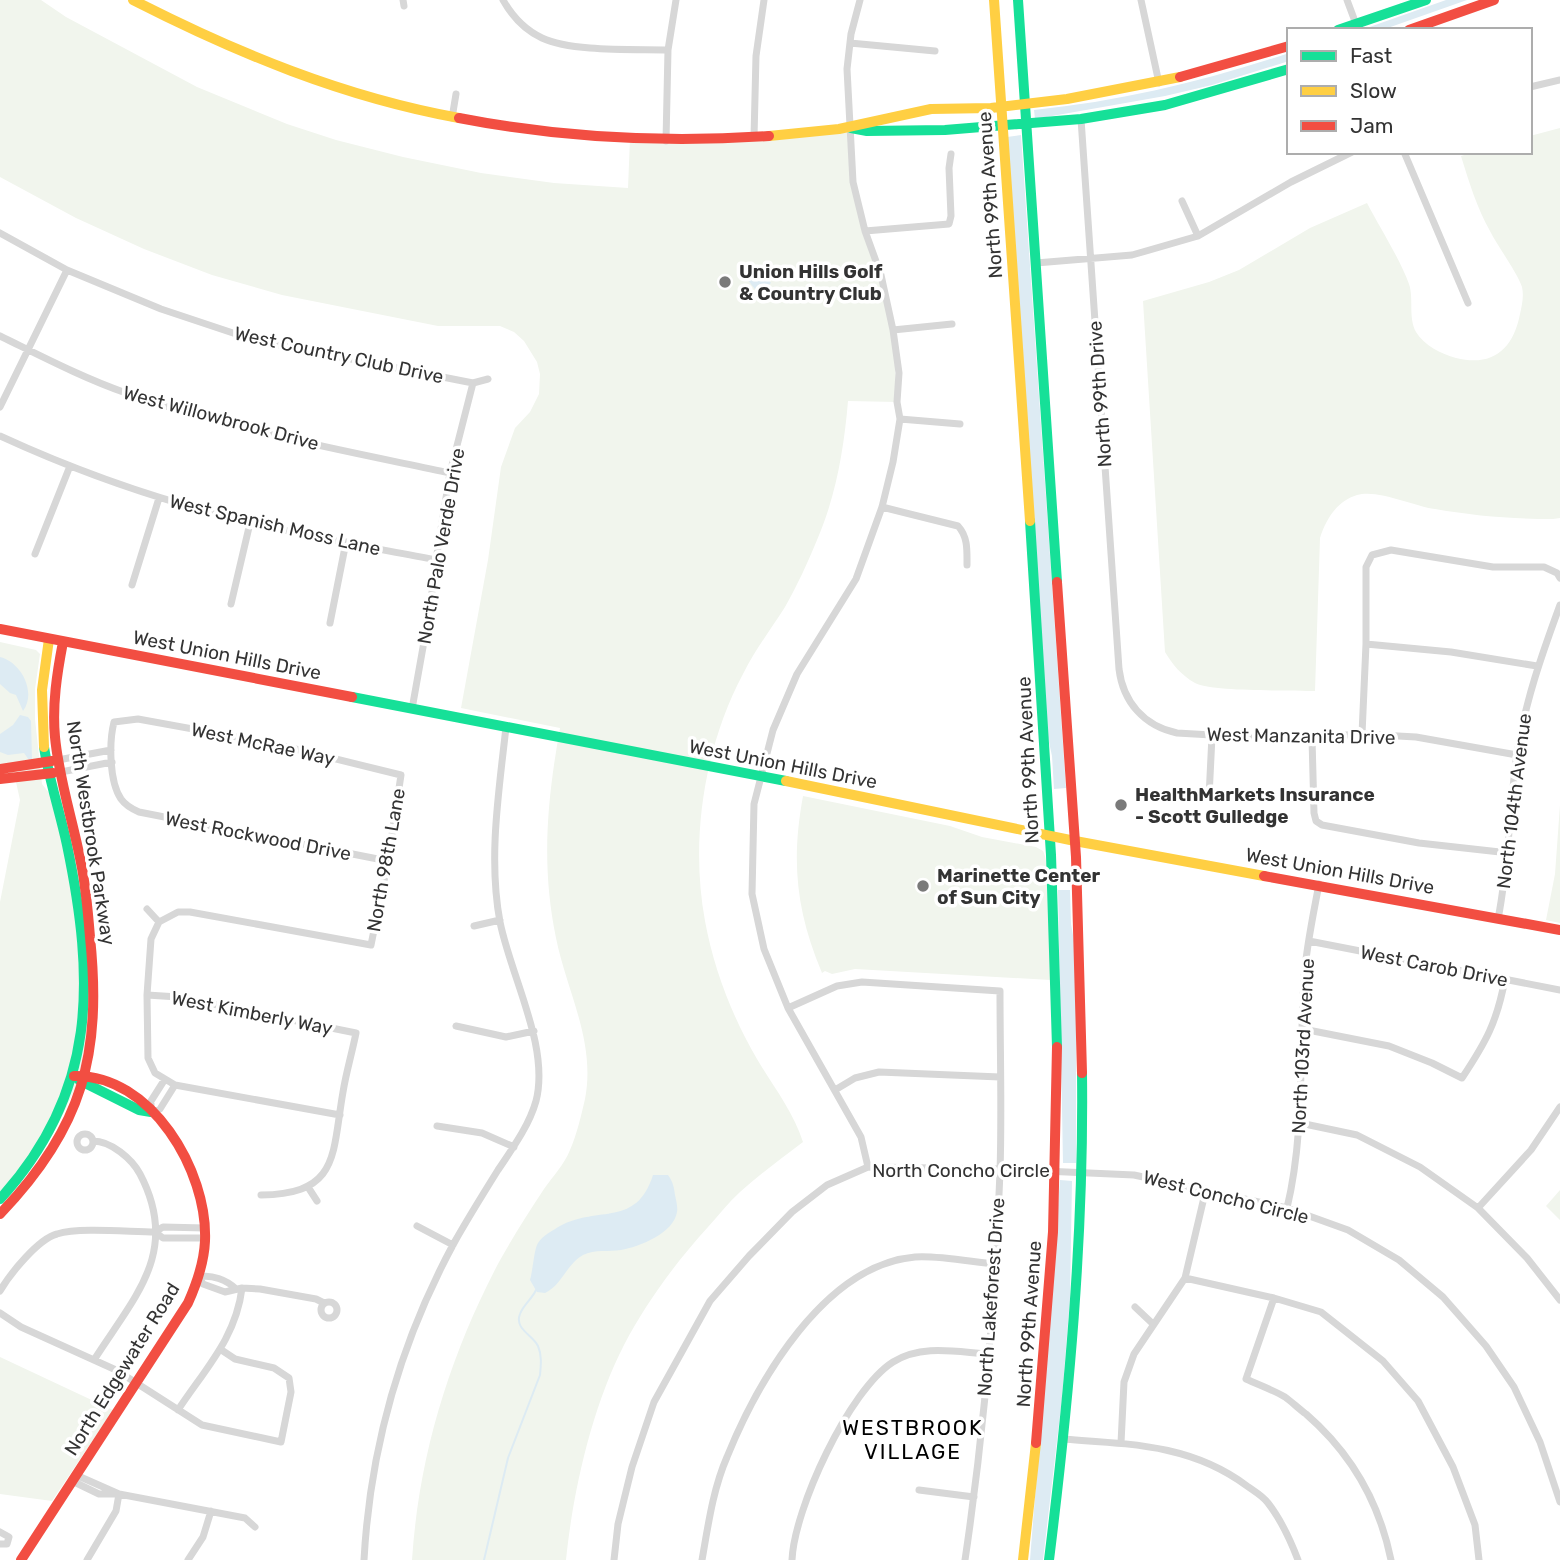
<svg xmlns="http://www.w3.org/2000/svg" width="1560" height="1560" font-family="Rubik,sans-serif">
<rect width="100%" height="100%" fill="#fff"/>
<path fill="#f1f5ed" d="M0,0H41L66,17L197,87L287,124L336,140L403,157L481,173L554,183L628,188L630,139L849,127L853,182L893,330L897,402L848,401C844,449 836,496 817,540C808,562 797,586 785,607C771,629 755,650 743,674C704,747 690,840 705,921C714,970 732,1016 757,1059C773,1086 793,1111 803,1142C782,1158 760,1174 740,1192C728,1203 718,1216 708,1227C676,1262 646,1303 624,1345C592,1407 573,1491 566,1560H412C419,1454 450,1355 499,1262C513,1237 528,1213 544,1189C553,1176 564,1165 570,1150C577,1134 581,1116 585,1099C596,1042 567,992 556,938C541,865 547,801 560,728L461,708L488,560L501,467L515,428L530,412L539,394L540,374L537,362L524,341L514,332L500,326H438L282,295L212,275L144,249L76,218L0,177Z
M1560,128V518L1553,519C1513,519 1475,516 1435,509C1413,506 1378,489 1357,495C1337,501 1326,519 1320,538L1315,691C1291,690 1212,692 1195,683C1181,675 1173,665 1165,652L1143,301L1209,282L1239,270L1310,228L1367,203C1380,228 1400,259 1409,284C1414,299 1408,317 1416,332C1424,345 1441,354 1456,358C1492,367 1513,350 1520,314C1522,305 1524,296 1522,287C1517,272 1498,247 1490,231C1477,208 1469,182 1461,156L1474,152H1530V136Z
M0,642L36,650L40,654L35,689V719L42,784L61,808L88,953V1035L80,1078L58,1125L28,1173L0,1205V902L20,800L16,782H0Z
M803,796L950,826L982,837L1036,847L1043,851C1052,868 1050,955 1051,980L855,969L832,974L825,971L822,973C796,911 791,861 803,796Z
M1560,805V923L1546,920L1555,874Z
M1560,1190V1220L1546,1206Z
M0,1357L113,1410L52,1501L0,1494Z"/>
<path fill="#ddebf3" d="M1446,0H1467L1382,30H1361Z
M1289,53V61L1212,85L1165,96L1035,119L1034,110C1122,101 1205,81 1289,53Z
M1021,135L1066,788L1054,789L1052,756L1047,733L1007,137Z
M753,273L760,281L768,279L771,283L758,293L747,279Z
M0,657C21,662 37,692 23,711L16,695L10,693L0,684Z
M20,715L28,717L31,721L32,759L29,760L24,753L8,755L0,752V734L13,725Z
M1058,890H1070L1071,924L1076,952V1163H1063Z
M653,1175H668C673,1182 674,1187 675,1195C676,1200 678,1207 677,1212C674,1233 639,1247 621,1250C609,1252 595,1249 583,1255C566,1265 562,1285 545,1293L537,1292L530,1280C533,1270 534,1249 538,1243C543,1235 552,1231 560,1226C599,1205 636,1228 653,1175Z
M1060,1180L1072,1181L1070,1298L1062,1398L1043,1560H1030Z"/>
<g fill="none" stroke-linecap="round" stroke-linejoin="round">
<path stroke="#ddebf3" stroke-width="2" d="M484,1560L508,1458L540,1375C541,1365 542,1355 538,1346C533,1335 514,1329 520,1314C523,1305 532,1299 536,1290"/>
<path stroke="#d7d7d7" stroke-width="7" d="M403,0L404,6
M503,0C512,16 525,30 542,38C572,52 634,49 668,50
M860,0L851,34L847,69L853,182L865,231L881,275L893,330L899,373L897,402L900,419L893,462L882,507L856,579L797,674L773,730L754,804L752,894L764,949L788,1008L861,1137L868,1167
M1141,0L1159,83
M1347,0L1356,24
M850,43L935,51
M1530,87L1560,80
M452,118L456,94
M1081,119L1119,669C1123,702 1144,726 1177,733L1281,739L1362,734L1416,737L1517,755
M754,137L756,56L764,0
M666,141L668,50L676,0
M1404,152L1468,303
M1182,201L1198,236
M865,231L949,224L951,216L949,168L951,154
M0,233L67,270L161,309L254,340L473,383L488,379
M1036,263L1132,255L1198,236L1291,182L1352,152
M893,330L952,324
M0,336C41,356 83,378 126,393C232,430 341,450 450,473
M0,407L67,270
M900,419L960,424
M0,436C76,471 155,499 237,519C302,536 369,547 436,560
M882,507L958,526C968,537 967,550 967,565
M35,554L70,466
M132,585L159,498
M231,604L250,523
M330,623L346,542
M1366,644L1451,652L1537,666
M412,709L430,608L436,560L450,473L473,383
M1362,734L1366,644V567L1372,555L1391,550L1493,567H1544L1557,573L1560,578
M1312,738L1314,813L1316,821L1322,825L1419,843L1509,853
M58,760L111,750
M61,772L112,762
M1209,797L1212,736
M147,909L159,922
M1498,919C1509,864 1509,809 1517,754C1525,702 1542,654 1560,605
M474,926L500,920
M1309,941L1560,990
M147,995L178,997L356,1033C352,1053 346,1073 343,1092C332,1154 340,1194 261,1195
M788,1008L837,986L862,982L1000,991C1000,1052 1002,1112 1000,1172C995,1302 984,1432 965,1560
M456,1026L506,1037L534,1031
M1303,1029L1389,1046L1432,1063L1462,1078C1486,1042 1497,1022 1505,979
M165,1079L151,1101V1112L160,1109L175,1085
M835,1090L855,1078L879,1072L1000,1077
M340,1115L175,1085L155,1073L148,1058L147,995L151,939L159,922L178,912H190L371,945L388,861L401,775L275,744L138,719L114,722C109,742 109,781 121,799C126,806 132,809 139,812L388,861
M1300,1123L1357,1135L1420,1167L1478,1208L1527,1258L1560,1300
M437,1126L482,1133L514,1147
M77 1142a8 8 0 1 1 16 0a8 8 0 1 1-16 0Z
M93,1141C111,1141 132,1159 140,1174C181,1252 134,1297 94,1360
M308,1187L317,1201
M1287,1208C1305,1133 1299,1056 1304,979C1306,948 1313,916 1319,884
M1478,1208L1531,1150L1560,1107
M417,1226L453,1245
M155,1232L163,1238H205
M1185,1278L1274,1298L1321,1312L1383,1361L1418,1401L1453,1467L1475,1525L1479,1560
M236,1289C227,1280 211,1274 199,1277L203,1284L225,1292L242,1288L260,1289L316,1299L324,1303
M0,1291C10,1274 38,1239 57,1234C80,1227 129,1232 155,1232L163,1227L205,1228
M1274,1298L1246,1379C1259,1385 1273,1390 1285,1397C1292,1402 1299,1409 1306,1414C1351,1453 1379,1501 1391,1560
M321 1310a8 8 0 1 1 16 0a8 8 0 1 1-16 0Z
M1135,1307L1153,1324
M0,1313L21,1327L116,1370L202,1425L281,1442L291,1392L289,1378L274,1368L235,1359L220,1349
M178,1410C205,1369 236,1338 242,1288
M1062,1439C1129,1444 1191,1444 1247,1486C1254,1491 1263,1496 1268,1503C1282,1521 1290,1539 1298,1560
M1121,1443L1124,1382L1134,1354L1185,1278L1206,1189
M76,1475L119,1494L245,1518L255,1527
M72,1481L99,1494H118
M919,1490L974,1497
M0,1532L9,1537L7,1544H0
M87,1560L116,1511L119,1494
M188,1560L203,1537L211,1511
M364,1560C370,1449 401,1341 454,1243C468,1218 483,1194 498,1170C512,1149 529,1126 536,1101C550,1047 511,977 500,922C488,858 499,791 506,727
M614,1560L618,1524L632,1467L654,1402L710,1301L749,1256L792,1212L827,1185L868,1167L1000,1169L1134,1175L1287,1208L1348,1230L1399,1260L1443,1297L1486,1346L1514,1387L1540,1442L1560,1502
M702,1560C708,1526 713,1489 727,1457C758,1381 824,1265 915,1257C936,1255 973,1262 995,1264
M792,1560C794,1509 849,1390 893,1362C922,1344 956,1352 988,1354"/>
<path stroke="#16e098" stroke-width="10" d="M1018,0L1057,582
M1338,30L1426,0
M851,128L867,131L945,130L1081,119L1165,105L1289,69
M1030,521L1051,855L1057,1047
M352,697L786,781
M79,1080L139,1110L151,1112
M0,1199C98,1092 95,980 67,845C60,812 49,780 44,747
M1049,1560C1069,1398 1084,1236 1082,1073"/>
<path stroke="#ffcf43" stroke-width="10" d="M133,0C237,53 343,97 459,118
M994,0L1030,521
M769,136L839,129L931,109L991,108L1067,99L1180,77
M44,747L42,690L49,639
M786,781L1075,841L1264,876
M1023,1560L1036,1443"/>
<path stroke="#f24e42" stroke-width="10" d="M1409,30L1494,0
M1180,77L1289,46
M459,118C562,138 664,143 769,136
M1057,582L1076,857L1082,1073
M0,629L352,697
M0,769L52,761
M0,779L53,773
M1264,876L1560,930
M0,1214C83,1128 102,1054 90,937C88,912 86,887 81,863C73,821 59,780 55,737C52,705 57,673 63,642
M1036,1443L1053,1232L1057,1047
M21,1560L188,1303C197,1283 204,1263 205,1241C208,1171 151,1074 74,1076"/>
</g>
<g fill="#7a7a7a" stroke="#fff" stroke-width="2.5">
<circle cx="725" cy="282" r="7"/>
<circle cx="1121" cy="805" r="7"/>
<circle cx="923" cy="886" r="7"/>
</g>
<g text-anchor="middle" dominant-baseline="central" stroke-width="7" stroke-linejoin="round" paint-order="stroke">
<g font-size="19" fill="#333" stroke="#fff">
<text transform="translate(990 195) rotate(-94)">North 99th Avenue</text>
<text transform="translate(339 355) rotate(12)">West Country Club Drive</text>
<text transform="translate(1100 394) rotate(-94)">North 99th Drive</text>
<text transform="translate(221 418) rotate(15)">West Willowbrook Drive</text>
<text transform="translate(275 525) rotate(13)">West Spanish Moss Lane</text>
<text transform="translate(441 546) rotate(-80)">North Palo Verde Drive</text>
<text transform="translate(227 655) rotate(11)">West Union Hills Drive</text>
<text transform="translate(1301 736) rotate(1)">West Manzanita Drive</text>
<text transform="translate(263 744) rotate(12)">West McRae Way</text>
<text transform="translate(1028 760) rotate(-93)">North 99th Avenue</text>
<text transform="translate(783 764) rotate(11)">West Union Hills Drive</text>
<text transform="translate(1514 801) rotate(-83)">North 104th Avenue</text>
<text transform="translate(91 833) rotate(81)">North Westbrook Parkway</text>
<text transform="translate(258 836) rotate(11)">West Rockwood Drive</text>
<text transform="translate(386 860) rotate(-80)">North 98th Lane</text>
<text transform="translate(1340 871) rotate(10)">West Union Hills Drive</text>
<text transform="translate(1434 966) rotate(11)">West Carob Drive</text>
<text transform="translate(252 1013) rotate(11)">West Kimberly Way</text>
<text transform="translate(1303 1046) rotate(-87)">North 103rd Avenue</text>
<text x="961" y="1170">North Concho Circle</text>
<text transform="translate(1226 1197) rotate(14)">West Concho Circle</text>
<text transform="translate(991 1297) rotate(-86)">North Lakeforest Drive</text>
<text transform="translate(1029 1324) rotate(-86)">North 99th Avenue</text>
<text transform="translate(122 1369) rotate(-58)">North Edgewater Road</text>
</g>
<g font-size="19" font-weight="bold" fill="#333" stroke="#fff" text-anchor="start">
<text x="739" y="271">Union Hills Golf<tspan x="739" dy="22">&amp; Country Club</tspan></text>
<text x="1135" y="794">HealthMarkets Insurance<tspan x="1135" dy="22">- Scott Gulledge</tspan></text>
<text x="937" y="875">Marinette Center<tspan x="937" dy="22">of Sun City</tspan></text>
</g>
<g font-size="21" letter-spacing="2" fill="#000" stroke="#fff">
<text x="913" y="1427">WESTBROOK<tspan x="913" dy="24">VILLAGE</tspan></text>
</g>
</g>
<rect x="1287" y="28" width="245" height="126" fill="#ffffff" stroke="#adadad" stroke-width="2"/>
<rect x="1301" y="51" width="35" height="10" fill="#16e098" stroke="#adadad" stroke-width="2"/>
<text x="1350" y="63" font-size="21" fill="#333333">Fast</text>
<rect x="1301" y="86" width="35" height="10" fill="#ffcf43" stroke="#adadad" stroke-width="2"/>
<text x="1350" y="98" font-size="21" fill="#333333">Slow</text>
<rect x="1301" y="121" width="35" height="10" fill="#f24e42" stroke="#adadad" stroke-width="2"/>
<text x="1350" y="133" font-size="21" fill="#333333">Jam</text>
</svg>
